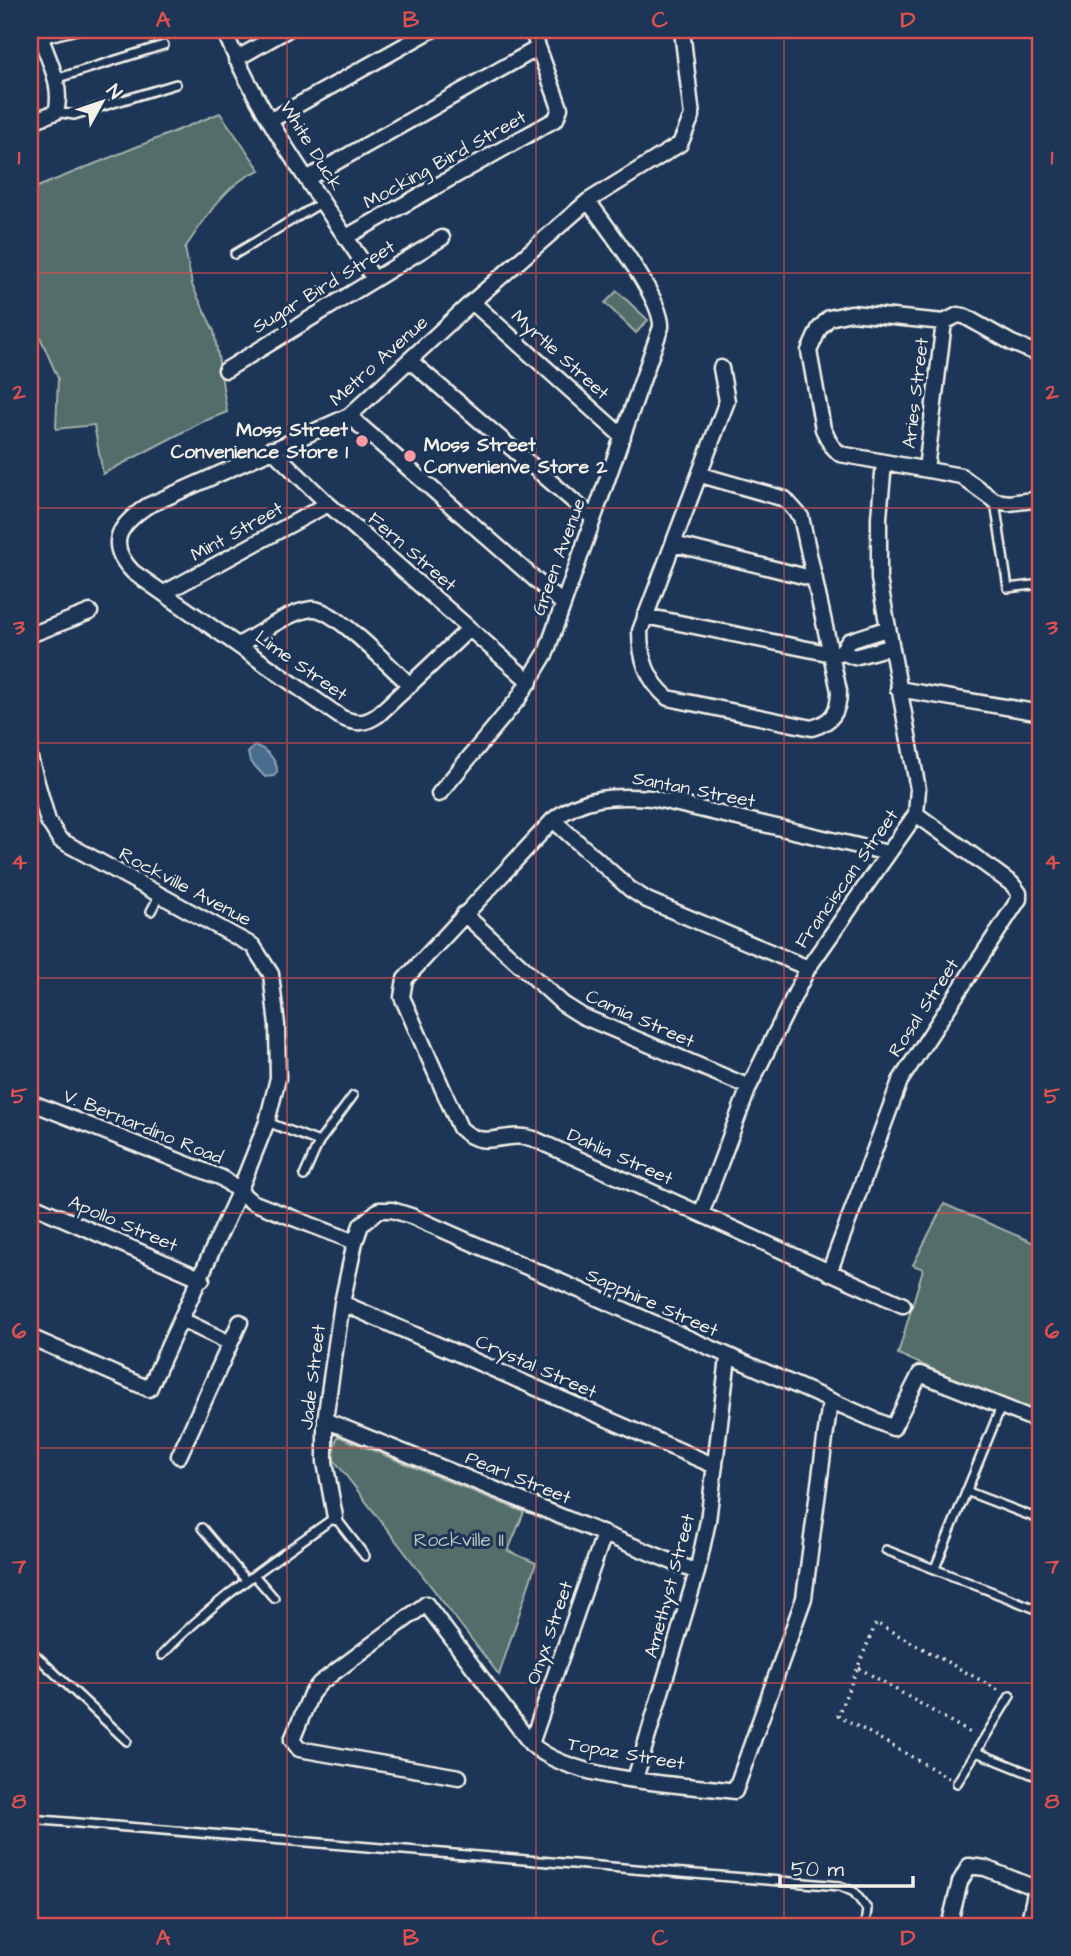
<svg xmlns="http://www.w3.org/2000/svg" width="1071" height="1956" font-family="'Architects Daughter',sans-serif">
<rect width="100%" height="100%" fill="#1d3557"/>
<filter id="ink" filterUnits="userSpaceOnUse"><feTurbulence type="fractalNoise" baseFrequency=".0143" numOctaves="2"/><feDisplacementMap in="SourceGraphic" scale="14" xChannelSelector="R" yChannelSelector="G"/><feConvolveMatrix kernelMatrix="1 2 1 2 8 2 1 2 1" color-interpolation-filters="sRGB"/></filter>
<g filter="url(#ink)">
<path fill="#536d6a" stroke="#a4afa9" stroke-width="2" d="M220,113L260,170C226,182 205,219 185,248L192,285L214,331L227,412L202,422L103,474L94,425L56,429L58,378L30,314V190Z
M617,291L648,320L636,333L605,303Z
M944,1204L1041,1246L1034,1274L1041,1278V1417L898,1354L923,1269L913,1265Z
M338,1436L524,1512L508,1551L536,1563L499,1675L331,1456Z"/>
<path fill="#4a6c91" stroke="#8ea1b4" stroke-width="2" d="M254,746C265,747 278,761 277,772L274,776L265,777L250,761L248,753Z"/>
<g fill="none" stroke-linecap="round" stroke-linejoin="round">
<g stroke="#f4f1e8" stroke-width="12">
<path id="lane" d="M41,39L77,30
M55,79L164,45
M56,112L74,115L176,84
M235,254L321,203
M995,502L1008,588L1041,584
M151,911L159,896
M267,1122L319,1142
M304,1176L319,1142L353,1096
M966,1491L1041,1520
M202,1528L245,1579
M886,1550L1041,1611
M935,1568L1001,1407
M254,1575L274,1598
M30,1650L127,1741
M162,1655C213,1600 274,1561 335,1517L365,1556
M976,1752L1041,1778
M957,1783L1010,1696
M30,1819L840,1886L854,1892L867,1909L865,1926"/>
</g>
<g stroke="#f4f1e8" stroke-width="19">
<path id="street" d="M224,30C260,119 321,199 374,279
M236,59L287,30
M271,120L432,30
M30,122L56,112C64,85 46,55 38,30
M308,178L538,48
M346,237L556,119L560,108L532,30
M472,302L623,437
M1041,355L1012,343L964,316L958,315L944,322L851,313L829,318L819,329L809,351L823,429L831,445L840,454L961,476L995,501L1009,503L1041,499
M409,360L593,518
M226,370L442,238
M349,416L562,603
M271,449L328,504L530,682
M926,469L944,322
M701,475L785,499L801,517L839,691C839,712 832,722 812,728L668,698C647,680 640,658 640,631L727,401L721,368
M1039,499L1041,479
M674,544L815,579
M164,593L328,504
M645,616L832,654L841,652L849,641L886,629
M469,629L378,715C365,724 357,724 342,718L133,572C106,544 118,526 147,506L349,416L472,302L588,201L680,144L692,116L682,30
M30,635L90,612
M238,645C260,634 287,612 312,609C334,607 392,669 410,685
M841,652L854,657L890,647
M898,689L1041,713
M30,758L48,821L60,840L253,946L271,974L277,1025L278,1078L267,1122L239,1192L149,1389L30,1337
M439,794L518,699L546,653L661,327C663,299 606,226 588,201
M553,820L630,889L647,900L808,968
M888,853L652,798C614,795 583,796 553,820L405,979L402,997L460,1128C486,1153 504,1129 534,1139L903,1305
M464,914L563,1004L582,1016L749,1087
M30,1102L222,1178L252,1202L355,1242
M30,1204L202,1279
M701,1214L749,1087L808,968L916,814L918,789L879,579V517L884,463
M829,1273L900,1081L1019,899V893L1012,884L916,814
M342,1303L715,1466
M182,1320L230,1343
M325,1420L697,1572
M179,1456L240,1322
M335,1517L325,1462V1420L342,1303L355,1242L361,1225L379,1210H392L411,1216L893,1428L920,1374L1041,1422
M531,1744L604,1534
M459,1777L299,1749L292,1740L311,1694L320,1683L426,1604L531,1744C573,1782 679,1784 735,1791L804,1598L830,1401
M635,1779L697,1572L708,1521L728,1358
M949,1926L960,1882L969,1866L985,1868L1041,1890
M1028,1926L1036,1888"/>
</g>
<path stroke="#f4f1e8" stroke-width="3.5" stroke-dasharray="2 5" stroke-linecap="butt" d="M859,1668L972,1734
M949,1778L838,1715L876,1623L1002,1692"/>
<use href="#lane" stroke="#1d3557" stroke-width="7"/>
<use href="#street" stroke="#1d3557" stroke-width="14"/>
</g>
</g>
<path fill="none" stroke="#dc504e" stroke-width="2" stroke-opacity="0.55" d="M287,30V1926M536,30V1926M784,30V1926M30,273H1041M30,508H1041M30,743H1041M30,978H1041M30,1213H1041M30,1448H1041M30,1683H1041"/>
<g fill="#ff9aa2" stroke="#1d3557" stroke-width="2.5">
<circle cx="362" cy="441" r="7"/>
<circle cx="410" cy="456" r="7"/>
</g>
<g text-anchor="middle" dominant-baseline="central" stroke-width="6" stroke-linejoin="round" paint-order="stroke">
<g font-size="19" fill="#f4f1e8" stroke="#1d3557">
<text transform="translate(311 146) rotate(58)">White Duck</text>
<text transform="translate(445 160) rotate(-29)">Mocking Bird Street</text>
<text transform="translate(324 287) rotate(-31)">Sugar Bird Street</text>
<text transform="translate(560 355) rotate(42)">Myrtle Street</text>
<text transform="translate(379 361) rotate(-42)">Metro Avenue</text>
<text transform="translate(916 393) rotate(-83)">Aries Street</text>
<text transform="translate(237 532) rotate(-29)">Mint Street</text>
<text transform="translate(412 552) rotate(41)">Fern Street</text>
<text transform="translate(559 557) rotate(-70)">Green Avenue</text>
<text transform="translate(301 666) rotate(35)">Lime Street</text>
<text transform="translate(694 790) rotate(11)">Santan Street</text>
<text transform="translate(847 879) rotate(-55)">Franciscan Street</text>
<text transform="translate(185 887) rotate(28)">Rockville Avenue</text>
<text transform="translate(924 1008) rotate(-57)">Rosal Street</text>
<text transform="translate(640 1019) rotate(24)">Camia Street</text>
<text transform="translate(143 1127) rotate(22)">V. Bernardino Road</text>
<text transform="translate(620 1157) rotate(24)">Dahlia Street</text>
<text transform="translate(123 1224) rotate(23)">Apollo Street</text>
<text transform="translate(652 1303) rotate(24)">Sapphire Street</text>
<text transform="translate(536 1367) rotate(24)">Crystal Street</text>
<text transform="translate(313 1377) rotate(-83)">Jade Street</text>
<text transform="translate(518 1478) rotate(22)">Pearl Street</text>
<text transform="translate(670 1586) rotate(-75)">Amethyst Street</text>
<text transform="translate(550 1633) rotate(-71)">Onyx Street</text>
<text transform="translate(626 1754) rotate(10)">Topaz Street</text>
</g>
<g font-size="19" font-weight="bold" fill="#f4f1e8" stroke="#1d3557" text-anchor="end">
<text x="348" y="430">Moss Street<tspan x="348" dy="22">Convenience Store 1</tspan></text>
<text x="424" y="445" text-anchor="start">Moss Street<tspan x="424" dy="22">Convenienve Store 2</tspan></text>
</g>
<g font-size="19" fill="#bcc3bc" stroke="#1d3557">
<text x="459" y="1540">Rockville II</text>
</g>
</g>
<rect width="1071" height="1956" fill="none" stroke="#1d3557" stroke-width="77"/>
<g transform="translate(102 102) rotate(50)" stroke="#1d3557" stroke-width="5" paint-order="stroke">
<path d="M0-5L12 26L0 18L-12 26Z" fill="#f4f1e8"/>
<text y="-10" font-size="19" font-weight="bold" text-anchor="middle" fill="#f4f1e8">N</text>
</g>
<path d="M780 1876v10h133v-10" fill="none" stroke="#f4f1e8" stroke-width="3.5"/>
<text x="791" y="1876" font-size="21" fill="#f4f1e8" stroke="#1d3557" stroke-width="5" paint-order="stroke">50 m</text>
<rect x="38" y="38" width="994" height="1880" fill="none" stroke="#dc504e" stroke-width="2.5"/>
<g font-size="23" text-anchor="middle" font-weight="bold" fill="#dc504e">
<text x="163" y="27">A</text>
<text x="411" y="27">B</text>
<text x="660" y="27">C</text>
<text x="908" y="27">D</text>
<text x="19" y="164">1</text>
<text x="1052" y="164">1</text>
<text x="19" y="399">2</text>
<text x="1052" y="399">2</text>
<text x="19" y="634">3</text>
<text x="1052" y="634">3</text>
<text x="19" y="869">4</text>
<text x="1052" y="869">4</text>
<text x="19" y="1103">5</text>
<text x="1052" y="1103">5</text>
<text x="19" y="1338">6</text>
<text x="1052" y="1338">6</text>
<text x="19" y="1573">7</text>
<text x="1052" y="1573">7</text>
<text x="19" y="1808">8</text>
<text x="1052" y="1808">8</text>
<text x="163" y="1945">A</text>
<text x="411" y="1945">B</text>
<text x="660" y="1945">C</text>
<text x="908" y="1945">D</text>
</g>
</svg>
